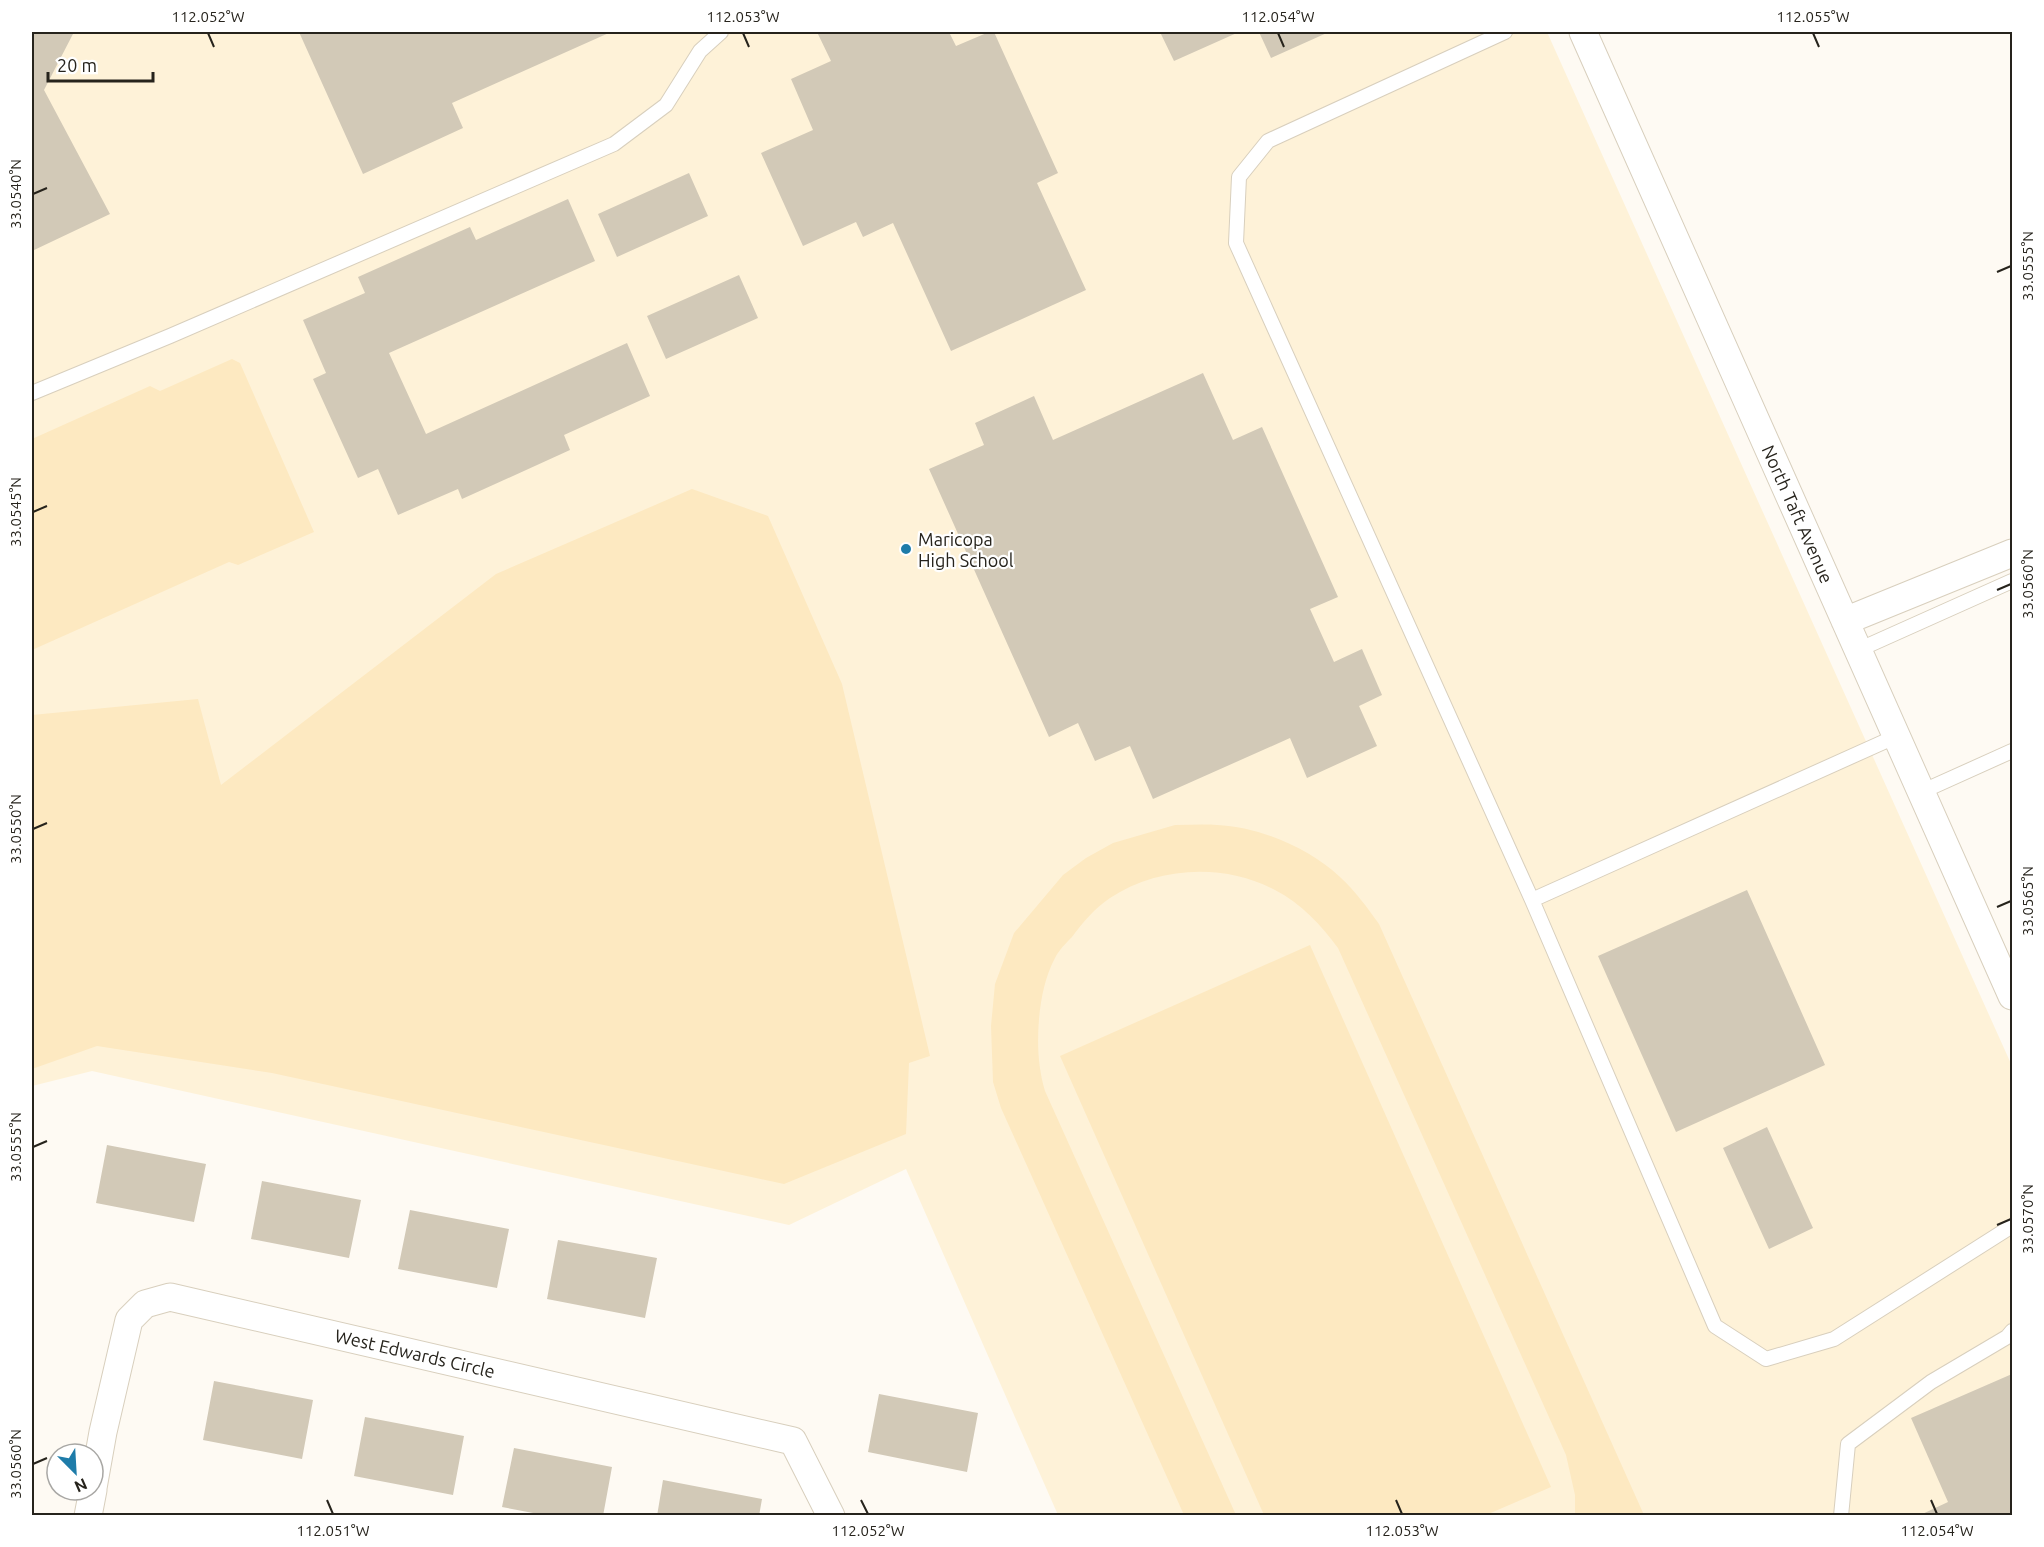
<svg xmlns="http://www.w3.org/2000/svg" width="2044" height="1547" font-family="Ubuntu,sans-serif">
<rect width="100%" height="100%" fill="#fefaf3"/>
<path fill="#fef2d8" d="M32,32H1547L2012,1066V1515H1058L906,1169L789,1225L92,1071L32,1086Z"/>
<path fill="#fde9c1" d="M232,359L240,363L314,532L238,565L229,562L32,650V439L150,386L160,391Z
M692,489L768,516L842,684L930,1056L909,1063L906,1134L784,1184L272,1073L97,1046L32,1069V715L198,699L221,785L496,574Z
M1175,825C1189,825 1203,824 1217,825C1260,827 1309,848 1340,877C1355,891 1367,907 1379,924L1644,1515H1575V1495L1566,1455L1338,948C1321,925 1302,904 1275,890C1225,863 1158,866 1110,898C1095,908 1083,922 1072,937C1066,943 1059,950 1055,958C1045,977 1041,998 1039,1019C1037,1044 1038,1067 1045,1091L1236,1515H1184L1001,1108L993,1082L991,1026L995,984L1014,933L1063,875L1086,858L1113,843Z
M1310,945L1551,1487L1486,1515H1264L1060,1056Z"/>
<path fill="#d2c9b7" d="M32,32H74L44,90L110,214L32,251Z
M299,32H611L452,103L463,128L363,174Z
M817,32H949L956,46L989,32H994L1058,173L1037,183L1086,290L951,351L893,223L863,237L856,222L803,246L761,153L813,130L791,79L831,61Z
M1160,32H1239L1174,61Z
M1259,32H1329L1271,58Z
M689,173L708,216L617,257L598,214Z
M568,199L595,261L389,353L426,434L627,343L650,396L564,435L570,450L462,499L458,489L398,515L378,469L358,478L313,379L326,373L303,320L365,293L358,277L470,227L476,240Z
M739,275L758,318L666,359L647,316Z
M1203,373L1233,440L1262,427L1338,597L1310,609L1334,662L1362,649L1382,695L1359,706L1377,746L1307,778L1290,738L1153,799L1130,746L1095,761L1078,723L1049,737L929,469L984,445L975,423L1034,396L1053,440Z
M1747,890L1825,1065L1676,1132L1598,956Z
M1767,1127L1813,1228L1769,1249L1723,1148Z
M107,1145L206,1164L194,1222L96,1203Z
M262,1181L361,1200L349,1258L251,1239Z
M410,1210L509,1229L497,1288L398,1269Z
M558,1240L657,1258L645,1318L547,1299Z
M2012,1374V1516H1918L1948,1502L1911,1418Z
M214,1381L313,1400L302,1459L203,1440Z
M879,1394L978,1413L967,1472L868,1452Z
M365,1417L464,1436L453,1495L354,1476Z
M514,1448L612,1467L603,1516H549L502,1507Z
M663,1480L762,1499L759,1516H657Z"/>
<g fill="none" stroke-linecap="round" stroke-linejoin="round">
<g stroke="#d8cfbd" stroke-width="16">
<path id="lane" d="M1505,32L1268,141L1239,177L1236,243L1532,900L1715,1326L1766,1359L1834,1339L2012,1226
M32,393L170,336L614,144L666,105L700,51L721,32
M1858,650L2012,581
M1921,792L2012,751
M1532,900L1897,736
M1841,1516L1848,1444L1931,1382L2007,1337L2012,1331"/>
</g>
<g stroke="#d8cfbd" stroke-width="29">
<path id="street" d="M1583,32L2012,996
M1845,621L2012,553
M93,1488L103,1432L129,1320L145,1304L170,1297L793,1441L831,1516
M88,1516L93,1490"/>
</g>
<use href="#lane" stroke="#fff" stroke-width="14"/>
<use href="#street" stroke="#fff" stroke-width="27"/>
</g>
<path fill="none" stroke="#26231c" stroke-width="2" d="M208,33L214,47M743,33L749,47M1278,33L1284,47M1813,33L1819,47M33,194L47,188M1997,272L2011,266M33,512L47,506M1997,590L2011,584M33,829L47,823M1997,907L2011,901M33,1147L47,1141M1997,1225L2011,1219M33,1464L47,1458M327,1500L333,1514M861,1500L868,1514M1396,1500L1402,1514M1931,1500L1937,1514"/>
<circle fill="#1e7ca9" stroke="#fff" stroke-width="2" cx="906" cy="549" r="6"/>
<g text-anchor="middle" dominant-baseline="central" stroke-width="4.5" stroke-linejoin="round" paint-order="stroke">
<g font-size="18" fill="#26231c" stroke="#fff">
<text transform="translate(1798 514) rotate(66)">North Taft Avenue</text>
<text transform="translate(415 1353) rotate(13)">West Edwards Circle</text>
</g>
<g font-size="18" fill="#26231c" stroke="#fff" text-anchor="start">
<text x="918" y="539">Maricopa<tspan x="918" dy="21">High School</tspan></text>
</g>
</g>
<rect width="2044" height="1547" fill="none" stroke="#ffffff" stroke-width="66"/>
<g transform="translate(75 1472) rotate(156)"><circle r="28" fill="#ffffff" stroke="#a8a7a4" stroke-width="1.5"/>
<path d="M0-4.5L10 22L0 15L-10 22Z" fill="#1e7ca9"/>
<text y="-9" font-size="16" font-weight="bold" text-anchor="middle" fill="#26231c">N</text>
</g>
<path d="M48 72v9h105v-9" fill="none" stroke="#26231c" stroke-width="3"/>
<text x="57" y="72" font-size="18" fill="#26231c" stroke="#ffffff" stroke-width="4.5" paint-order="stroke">20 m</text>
<rect x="33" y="33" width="1978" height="1481" fill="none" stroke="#26231c" stroke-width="2"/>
<g font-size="15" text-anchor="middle" fill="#26231c">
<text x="208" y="22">112.052°W</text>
<text x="743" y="22">112.053°W</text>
<text x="1278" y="22">112.054°W</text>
<text x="1813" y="22">112.055°W</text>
<text transform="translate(16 194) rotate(-90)" y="5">33.0540°N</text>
<text transform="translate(2028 266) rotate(-90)" y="5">33.0555°N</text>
<text transform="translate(16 512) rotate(-90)" y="5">33.0545°N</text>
<text transform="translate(2028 584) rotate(-90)" y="5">33.0560°N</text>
<text transform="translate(16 829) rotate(-90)" y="5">33.0550°N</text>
<text transform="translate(2028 901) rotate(-90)" y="5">33.0565°N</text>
<text transform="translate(16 1147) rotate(-90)" y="5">33.0555°N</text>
<text transform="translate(2028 1219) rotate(-90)" y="5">33.0570°N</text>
<text transform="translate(16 1464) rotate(-90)" y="5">33.0560°N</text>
<text x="333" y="1536">112.051°W</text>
<text x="868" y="1536">112.052°W</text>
<text x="1402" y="1536">112.053°W</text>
<text x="1937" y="1536">112.054°W</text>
</g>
</svg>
